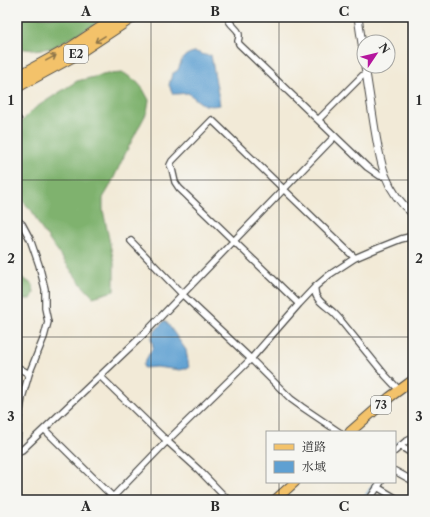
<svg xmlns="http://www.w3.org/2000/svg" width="430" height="517" font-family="'Libre Caslon Text','Noto Serif JP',serif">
<rect width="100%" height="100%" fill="#f6f6f2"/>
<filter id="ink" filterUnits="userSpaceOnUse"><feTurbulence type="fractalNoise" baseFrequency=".025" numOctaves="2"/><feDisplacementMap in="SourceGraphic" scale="8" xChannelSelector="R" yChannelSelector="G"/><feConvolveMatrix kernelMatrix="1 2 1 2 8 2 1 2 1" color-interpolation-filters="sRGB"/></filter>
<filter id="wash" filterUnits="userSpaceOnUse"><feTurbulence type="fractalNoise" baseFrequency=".012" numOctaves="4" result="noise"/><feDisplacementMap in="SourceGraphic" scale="16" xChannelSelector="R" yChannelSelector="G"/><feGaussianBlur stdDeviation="0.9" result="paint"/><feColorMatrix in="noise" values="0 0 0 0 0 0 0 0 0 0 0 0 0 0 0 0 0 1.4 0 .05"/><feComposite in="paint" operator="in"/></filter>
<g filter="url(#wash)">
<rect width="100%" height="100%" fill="#f2ead7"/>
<path fill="#7fb26e" stroke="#556e4c" d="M17,17H102L94,25L52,48L34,50L17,48Z
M124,73L137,82L143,89L149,100L147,112L127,150L109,188L103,198V210L114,263V291L93,297L81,284L42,230L32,211L17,195V126L35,108L77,81L107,74Z
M17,274L33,285L34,293L31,299H17Z"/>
<path fill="#5fa0d2" stroke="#45667e" d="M194,52C200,52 205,57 211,55L220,105C203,108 201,103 188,93L177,94H173L169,85L172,74L178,70C182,60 182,55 194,52Z
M165,320L186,350L189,368L180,370L156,367L144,368L143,365L153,347L151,338L155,331Z"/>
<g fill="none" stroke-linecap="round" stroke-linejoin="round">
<path stroke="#5fa0d2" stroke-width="1.5" d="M395,444L413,432
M364,500L365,496L375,482"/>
</g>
</g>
<g filter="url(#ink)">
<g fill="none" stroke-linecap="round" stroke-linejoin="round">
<g stroke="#494845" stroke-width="8">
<path id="minor" d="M232,17L229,21C234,29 242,30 238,41L239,44L367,167L380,176H385
M17,118L18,119
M318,120L366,72
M17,220L22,224L30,239L39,265L45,289V308L48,322L44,337L29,374L22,398L18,423L17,448
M131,241L183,295L251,359L291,399L302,407L339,432
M315,287C313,299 325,305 333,312C336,315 339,318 342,322L385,375L399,390
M299,304L179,188L175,182L172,169L170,165L172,161L212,120L355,258
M17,367L29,374
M100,376L167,441L199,470L228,500
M44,429L116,500
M400,446L413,454
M395,451L405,442L413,438
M17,452L22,450L145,333L335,136
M395,471L413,481
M377,487L399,500
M110,500L167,441L251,359L299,304L315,287L329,275L355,258L376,249L401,239L413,236
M369,500L381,482"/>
</g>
<g stroke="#494845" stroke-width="9">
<path id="tertiary" d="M358,17L364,57
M365,66C368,85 371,104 374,124C380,160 383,189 413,214"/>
</g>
<g stroke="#494845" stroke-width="11">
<path id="primary" d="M350,432L390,397L413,380
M275,500L295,482"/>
</g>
<g stroke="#494845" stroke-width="12">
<path id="motorway" d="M17,77L70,48L117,17
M17,87L74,56L133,17"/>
</g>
<use href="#minor" stroke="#fff" stroke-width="5.5"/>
<use href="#tertiary" stroke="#fff" stroke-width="7"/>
<use href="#primary" stroke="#f3c26a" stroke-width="9"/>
<use href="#motorway" stroke="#f3c26a" stroke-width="10"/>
</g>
<defs><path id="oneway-shaft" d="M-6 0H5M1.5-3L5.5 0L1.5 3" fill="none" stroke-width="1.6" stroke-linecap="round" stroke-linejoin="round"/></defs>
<g stroke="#8f764a">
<use href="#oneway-shaft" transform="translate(100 39) rotate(148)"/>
<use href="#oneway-shaft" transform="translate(51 58) rotate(-29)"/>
</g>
</g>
<path fill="none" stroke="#2b2b2b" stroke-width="1" stroke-opacity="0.55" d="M151,17V500M279,17V432M17,180H413M17,337H413M279,482V500"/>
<g text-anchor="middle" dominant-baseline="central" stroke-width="3" stroke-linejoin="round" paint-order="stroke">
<g fill="#f6f6f2" stroke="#686867" stroke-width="1">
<rect x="64" y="45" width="24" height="18" rx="3"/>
<rect x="371" y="396" width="20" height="18" rx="3"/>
</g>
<g font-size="11" font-weight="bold" fill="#2b2b2b">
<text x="76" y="54">E2</text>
<text x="381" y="405">73</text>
</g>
</g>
<rect width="430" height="517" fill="none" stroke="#f6f6f2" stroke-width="44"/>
<rect x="266" y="431" width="130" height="52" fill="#f6f6f2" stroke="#a5a5a2"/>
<rect x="274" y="444" width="20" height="6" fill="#f3c26a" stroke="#a5a5a2"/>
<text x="302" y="451" font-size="12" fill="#2b2b2b">道路</text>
<rect x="274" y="461" width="20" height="12" fill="#5fa0d2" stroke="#a5a5a2"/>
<text x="302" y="471" font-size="12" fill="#2b2b2b">水域</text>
<g transform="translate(376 54) rotate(55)"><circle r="19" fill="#f6f6f2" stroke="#a5a5a2"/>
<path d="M0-3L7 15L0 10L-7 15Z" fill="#b5179e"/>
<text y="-6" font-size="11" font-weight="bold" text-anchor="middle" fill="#2b2b2b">N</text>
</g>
<rect x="22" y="22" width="386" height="473" fill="none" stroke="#2b2b2b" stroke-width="1.5"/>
<g font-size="13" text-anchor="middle" font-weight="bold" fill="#2b2b2b">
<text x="86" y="16">A</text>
<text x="215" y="16">B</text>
<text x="344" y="16">C</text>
<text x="11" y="105">1</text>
<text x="419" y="105">1</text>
<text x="11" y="263">2</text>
<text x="419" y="263">2</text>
<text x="11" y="421">3</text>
<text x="419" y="421">3</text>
<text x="86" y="511">A</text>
<text x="215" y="511">B</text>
<text x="344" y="511">C</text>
</g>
</svg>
